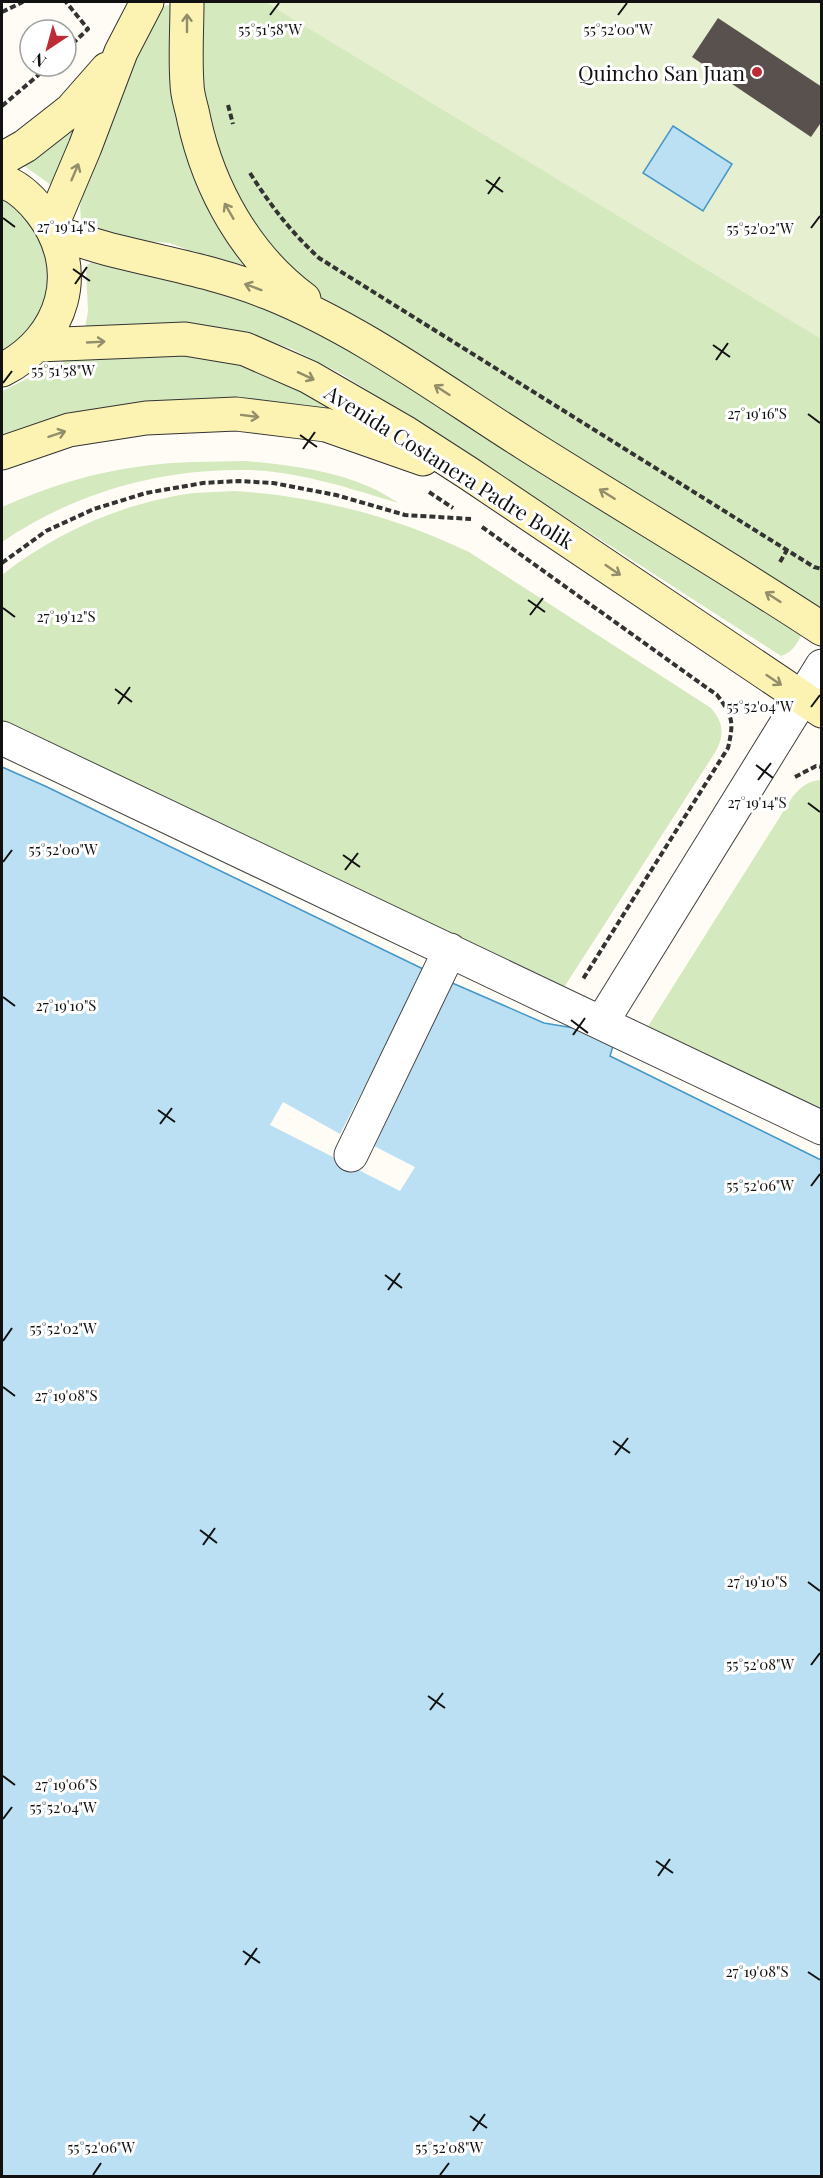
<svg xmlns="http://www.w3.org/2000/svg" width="823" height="2178" font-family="'Playfair Display',serif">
<rect width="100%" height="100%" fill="#fffcf5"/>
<path fill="#d5e9be" d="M187,2H318L821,337V629L341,327L215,186Z
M169,5L175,10L248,268L245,270L169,243L103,238L90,233L81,220L80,206L96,146L127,74L159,10L163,6Z
M81,110L55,188L23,165Z
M2,192L29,211L55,270L37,331L2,359Z
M92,262L221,293L287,316L352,348L802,633C798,643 792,653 781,656L415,420L340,373L292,349L246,334L85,328L88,311L86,270L87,265Z
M203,348L353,410L2,441V391L66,360L106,349Z
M245,461C287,465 331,470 370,487C380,491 390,498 399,503C351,489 299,471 248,470C160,468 74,493 2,542V507C47,487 94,472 143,466C177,461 211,462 245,461Z
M235,491C316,496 396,517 469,552L711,708C723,722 725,734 716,751L563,989L52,743L2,721V575C56,532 125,502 194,493C208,492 222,492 235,491Z
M821,780V1114L645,1031L793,796C802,786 808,781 821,780Z"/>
<path fill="#e6f0d0" d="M265,2H821V339Z"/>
<path fill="#bbe0f4" stroke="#4497c9" stroke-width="1.5" d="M673,126L732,164L703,211L643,173Z
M2,767L45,786L450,982L544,1023L586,1030L614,1043L610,1056L821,1160V2176H2Z"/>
<path fill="#fffcf5" d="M425,969L374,1146L415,1167L400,1191L270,1125L283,1102L340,1134Z"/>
<path fill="#59514d" d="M718,18L822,87V121L811,137L692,57Z"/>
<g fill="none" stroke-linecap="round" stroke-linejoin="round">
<g stroke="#444" stroke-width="35">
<path id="street" d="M2,738L822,1128
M602,1022L822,666
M351,1155L450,950"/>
</g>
<g stroke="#333" stroke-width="35">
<path id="secondary" d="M187,2C187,29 185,57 187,84C187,96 192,108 194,120C209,189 246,256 304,299
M2,159L25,146L71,110L107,69
M2,181C17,186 31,199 41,212C85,269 64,339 2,370
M52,225L85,147L121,52L147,2
M55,232C75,239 95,246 116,251C168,264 219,273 269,293C361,330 442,391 526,444C624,506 725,565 822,629
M38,345L185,339L245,349L309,377L406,433L468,473L822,711
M2,453L69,430L146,418L236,414L326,425L423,459"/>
</g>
<path stroke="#333" stroke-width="4" stroke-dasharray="6 3" stroke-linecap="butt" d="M2,12L23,2
M66,50L88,29L66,2
M228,105L233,124
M2,106L49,66
M250,173C271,206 290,231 319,258L814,567L822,569
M429,492L453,508
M482,527L717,695C733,716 734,722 728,748L583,979
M780,562L787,550
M2,563L46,531L94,509L146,493L203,483L239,481L273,483L336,495L405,515L471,519
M795,777L816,766L822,767"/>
<use href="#street" stroke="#fff" stroke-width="33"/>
<use href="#secondary" stroke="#fcf2b2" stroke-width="33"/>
</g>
<defs><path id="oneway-shaft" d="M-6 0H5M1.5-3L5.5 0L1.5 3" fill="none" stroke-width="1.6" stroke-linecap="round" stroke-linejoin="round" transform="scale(1.5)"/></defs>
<g stroke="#928d6a">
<use href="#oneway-shaft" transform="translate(187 23) rotate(-90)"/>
<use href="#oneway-shaft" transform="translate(75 172) rotate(-67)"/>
<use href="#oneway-shaft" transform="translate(229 211) rotate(-120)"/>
<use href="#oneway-shaft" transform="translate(253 287) rotate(-160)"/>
<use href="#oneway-shaft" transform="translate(96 342) rotate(-3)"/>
<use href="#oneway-shaft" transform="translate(306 376) rotate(25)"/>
<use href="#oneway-shaft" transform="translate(442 390) rotate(-147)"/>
<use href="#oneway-shaft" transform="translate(250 416) rotate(7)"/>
<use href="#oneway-shaft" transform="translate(57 434) rotate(-18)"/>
<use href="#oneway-shaft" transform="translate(607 494) rotate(-148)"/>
<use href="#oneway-shaft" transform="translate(613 570) rotate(34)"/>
<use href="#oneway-shaft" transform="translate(773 597) rotate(-147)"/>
<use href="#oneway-shaft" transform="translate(774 680) rotate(34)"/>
</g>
<path fill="none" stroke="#111" stroke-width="2" d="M270,15L279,3M618,15L627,3M486,180L503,192M488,194L500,177M3,218L15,227M811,228L820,216M73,269L90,281M75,284L87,267M713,345L730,357M716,360L728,343M3,383L12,371M808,414L820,423M300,435L317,447M303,449L315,432M528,600L545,612M3,608L15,617M530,615L543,598M115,689L132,702M118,704L130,687M811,707L820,695M756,765L773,778M758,780L771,763M808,803L820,812M343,855L360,867M3,862L12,850M345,870L358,853M3,997L15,1006M571,1020L588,1033M573,1035L585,1018M158,1110L175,1122M160,1124L172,1108M811,1186L820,1174M385,1275L402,1288M388,1290L400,1273M3,1341L12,1328M3,1387L15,1396M613,1441L630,1453M615,1455L628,1438M200,1530L217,1543M203,1545L215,1528M808,1582L820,1591M811,1665L820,1653M428,1696L445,1708M430,1710L443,1693M3,1776L15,1785M3,1819L12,1807M656,1861L673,1873M658,1876L670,1859M243,1951L260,1963M245,1965L257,1948M808,1972L820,1980M470,2116L487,2128M473,2131L485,2114M93,2175L101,2163M440,2175L449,2163"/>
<circle fill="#bd2c36" stroke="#fff" stroke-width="2" cx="757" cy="72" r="6"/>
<g text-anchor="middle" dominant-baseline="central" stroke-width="6" stroke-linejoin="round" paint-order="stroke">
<g font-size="21" fill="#111" stroke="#fff" text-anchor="end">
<text x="745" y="72">Quincho San Juan</text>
</g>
<g font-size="21" fill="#111" stroke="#fff">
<text transform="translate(450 466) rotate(32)">Avenida Costanera Padre Bolik</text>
</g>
</g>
<g font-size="15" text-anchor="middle" fill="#111" stroke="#fff" stroke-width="6" stroke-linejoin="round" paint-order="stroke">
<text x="270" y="35">55°51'58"W</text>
<text x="618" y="35">55°52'00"W</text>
<text x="66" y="232">27°19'14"S</text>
<text x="760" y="234">55°52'02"W</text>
<text x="63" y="376">55°51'58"W</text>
<text x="757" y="419">27°19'16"S</text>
<text x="66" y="622">27°19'12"S</text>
<text x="760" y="712">55°52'04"W</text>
<text x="757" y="808">27°19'14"S</text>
<text x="63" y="855">55°52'00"W</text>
<text x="66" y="1011">27°19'10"S</text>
<text x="760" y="1191">55°52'06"W</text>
<text x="63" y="1334">55°52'02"W</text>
<text x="66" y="1401">27°19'08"S</text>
<text x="757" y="1587">27°19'10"S</text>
<text x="760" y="1670">55°52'08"W</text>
<text x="66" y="1790">27°19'06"S</text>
<text x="63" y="1813">55°52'04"W</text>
<text x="757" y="1977">27°19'08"S</text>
<text x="101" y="2153">55°52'06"W</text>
<text x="449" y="2153">55°52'08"W</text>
</g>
<rect width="823" height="2178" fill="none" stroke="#111111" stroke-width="6"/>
<g transform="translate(48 48) rotate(216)"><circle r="28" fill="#ffffff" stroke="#a0a0a0" stroke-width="1.5"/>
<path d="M0-4.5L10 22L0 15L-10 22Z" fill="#bd2c36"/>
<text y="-9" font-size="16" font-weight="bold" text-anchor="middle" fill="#111111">N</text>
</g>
</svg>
